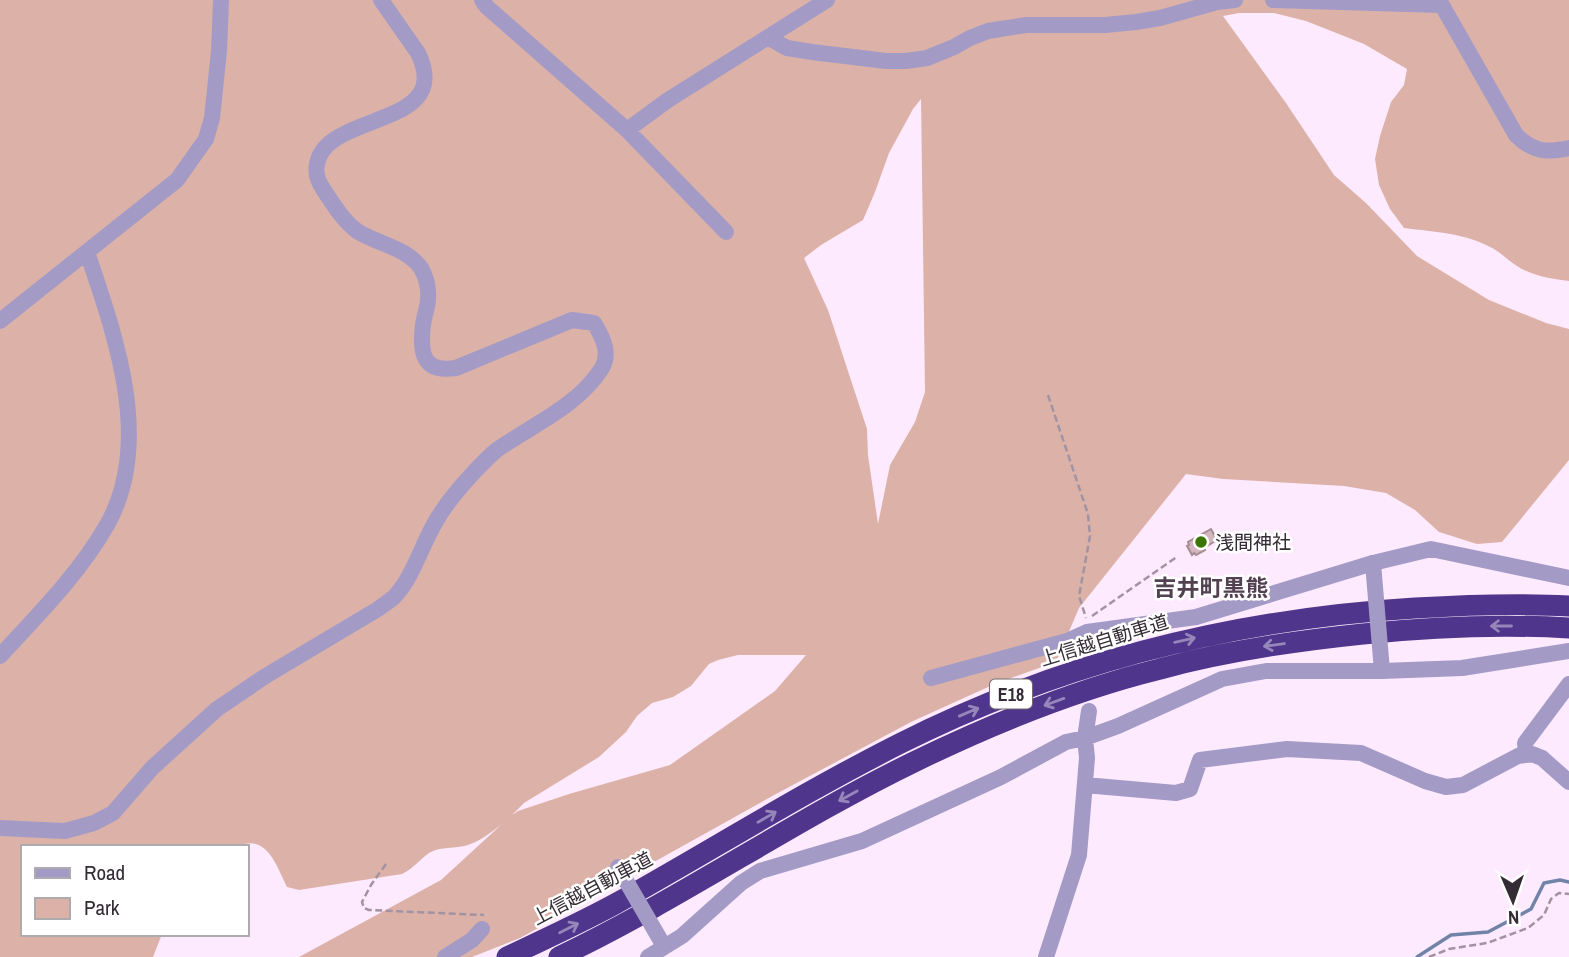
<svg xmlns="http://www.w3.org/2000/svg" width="1569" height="957" font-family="'Archivo Narrow','Noto Sans JP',sans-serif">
<rect width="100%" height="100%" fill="#feeafe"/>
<path fill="#dcb2a8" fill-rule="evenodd" d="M0,0H1569V281C1552,279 1532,276 1517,266C1509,261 1502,254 1494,249C1466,233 1435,232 1404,228L1390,209L1379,185L1375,159L1380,136L1391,102L1404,85L1407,69L1364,44L1306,21L1274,13H1239L1223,16L1286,103L1334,175L1366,203L1417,256L1489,300L1546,323L1569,329V460L1502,542L1477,544L1439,532L1415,510L1386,493L1344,486L1223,479L1186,474L1079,608L1056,662L997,683L911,722L776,794L645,867L632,860L612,870L609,889L520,938L472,957H299L441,880L502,824C492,832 480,841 468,845C455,849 441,846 429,853C419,860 414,868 402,874L299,890L287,887C277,867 267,832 237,847H23V934H162L153,957H0ZM921,99L925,392L915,422L890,465L878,524L868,455L867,429L828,310L804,258L821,245L863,220L875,192L889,153L913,109ZM738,655H806L775,691L670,765L569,794L518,811L512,815L524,803L599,757L626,732L637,716L652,703L673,697L691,686L709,664L718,660Z"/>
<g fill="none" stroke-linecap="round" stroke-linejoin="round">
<path stroke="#7184a8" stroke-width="3.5" d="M1417,957L1451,935L1488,932L1531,909L1544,883L1560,880L1569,882"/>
</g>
<path fill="#d3b6be" stroke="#a68c93" stroke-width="2" d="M1211,529L1217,540L1204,548L1205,550L1196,555L1194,553L1192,555L1187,546L1189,545L1188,542Z"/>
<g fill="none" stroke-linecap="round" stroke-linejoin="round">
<path stroke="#d6c4d6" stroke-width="16" stroke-dasharray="16 8" stroke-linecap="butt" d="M1067,641L1080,682"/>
<path stroke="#a293a2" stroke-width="2.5" stroke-dasharray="7 3.5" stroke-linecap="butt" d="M1048,395L1088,514L1090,536L1079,596L1086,618
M1092,616L1178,556
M386,864L371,885L362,902L364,908L369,910L484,915
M1429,957L1449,949L1487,943L1528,928L1544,915L1551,899L1559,893L1569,894"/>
<path stroke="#a39bc6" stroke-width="16" d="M482,0L487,7L627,130L726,232
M1273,0L1441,5
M1439,0L1516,135C1533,152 1546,153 1569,148
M769,38L787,48L812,52L886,61H906L927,58L954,47L970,38L988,31L1026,25H1105L1136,22L1160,18L1217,2L1235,0
M627,130L668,100L827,0
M0,321L177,180L206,139L212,118L219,51L221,0
M0,656C38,615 79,574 107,525C154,442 115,335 87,252
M931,678L1067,641L1087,632L1196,617L1373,563L1431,549L1569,578
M1526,755L1525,743L1569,684
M1085,785L1176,793L1190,789L1200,760L1287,749L1361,753L1425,781L1446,787L1463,785L1518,756L1532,754L1542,758L1569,782
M0,828L65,831L94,823L113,813L152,768L217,709L264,677L378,609C383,605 390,601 395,596C413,577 422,544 436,521C446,503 461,486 475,471C482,464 490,455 498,449C534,424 578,406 602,368C611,353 602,336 594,323L572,320L456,368C434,371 422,365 422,341C422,334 422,327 424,320C425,313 428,306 428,299C429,289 426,277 421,268C406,247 377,244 357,231C345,222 337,210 329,198C322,187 314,178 317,164C326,111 455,129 418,53L381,0
M445,957L472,940L482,929
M648,957L682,936L741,883L760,871L862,841L1001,777L1066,742L1085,738L1118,726L1222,679L1266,671H1382L1462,668L1569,651
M1046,957L1079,855L1087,758L1085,738L1089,711"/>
<path stroke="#50358c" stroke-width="21" d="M507,957C543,940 580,923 615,904C710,851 802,793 899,744C1061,662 1234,619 1415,608C1466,605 1518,603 1569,606
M559,957C682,898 794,820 916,761C994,723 1075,690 1160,669C1226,651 1295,641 1363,634C1431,627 1500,624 1569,628"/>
<path stroke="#a39bc6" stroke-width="16" d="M1373,563L1382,671
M618,867L661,941"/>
</g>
<defs><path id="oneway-shaft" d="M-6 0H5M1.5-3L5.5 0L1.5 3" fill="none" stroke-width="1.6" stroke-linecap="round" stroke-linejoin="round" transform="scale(1.75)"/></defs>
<g stroke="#9686ba">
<use href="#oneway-shaft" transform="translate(1501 626) rotate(-180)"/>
<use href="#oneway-shaft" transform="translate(1185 640) rotate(-13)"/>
<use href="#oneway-shaft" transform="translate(1274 645) rotate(172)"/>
<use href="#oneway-shaft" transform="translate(1054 702) rotate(160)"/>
<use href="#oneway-shaft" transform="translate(969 712) rotate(-23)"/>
<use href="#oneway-shaft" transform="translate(848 796) rotate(151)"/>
<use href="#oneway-shaft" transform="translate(767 817) rotate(-30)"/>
<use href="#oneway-shaft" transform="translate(569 928) rotate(-27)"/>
</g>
<circle fill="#3c7402" stroke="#fff" stroke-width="2.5" cx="1201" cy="542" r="7"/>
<g text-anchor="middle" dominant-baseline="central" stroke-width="5" stroke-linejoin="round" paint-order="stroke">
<rect fill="#fff" stroke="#716b71" stroke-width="2" x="990" y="679.5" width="42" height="29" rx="5"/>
<g font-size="18" font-weight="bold" fill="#342c34">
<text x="1011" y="694">E18</text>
</g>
<g font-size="19" fill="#342c34" stroke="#fff" text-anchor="start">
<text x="1215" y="542">浅間神社</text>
</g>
<g font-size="19" fill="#342c34" stroke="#fff">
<text transform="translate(1104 640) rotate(-17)">上信越自動車道</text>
<text transform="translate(592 888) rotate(-28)">上信越自動車道</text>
</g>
<g font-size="23" font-weight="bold" fill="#524151" stroke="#fff">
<text x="1211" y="587">吉井町黒熊</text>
</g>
</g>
<rect x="21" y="845" width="228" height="91" fill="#ffffff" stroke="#aeabae" stroke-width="2"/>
<rect x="35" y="868" width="35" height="10" fill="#a39bc6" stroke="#aeabae" stroke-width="2"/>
<text x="84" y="880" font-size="21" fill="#342c34">Road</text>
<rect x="35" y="898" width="35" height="21" fill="#dcb2a8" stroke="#aeabae" stroke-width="2"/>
<text x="84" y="915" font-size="21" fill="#342c34">Park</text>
<g transform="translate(1513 901) rotate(178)" stroke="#ffffff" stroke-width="5" paint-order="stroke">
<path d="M0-5L12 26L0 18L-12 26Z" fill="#342c34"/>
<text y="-10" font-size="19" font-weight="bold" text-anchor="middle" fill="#342c34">N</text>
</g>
</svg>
